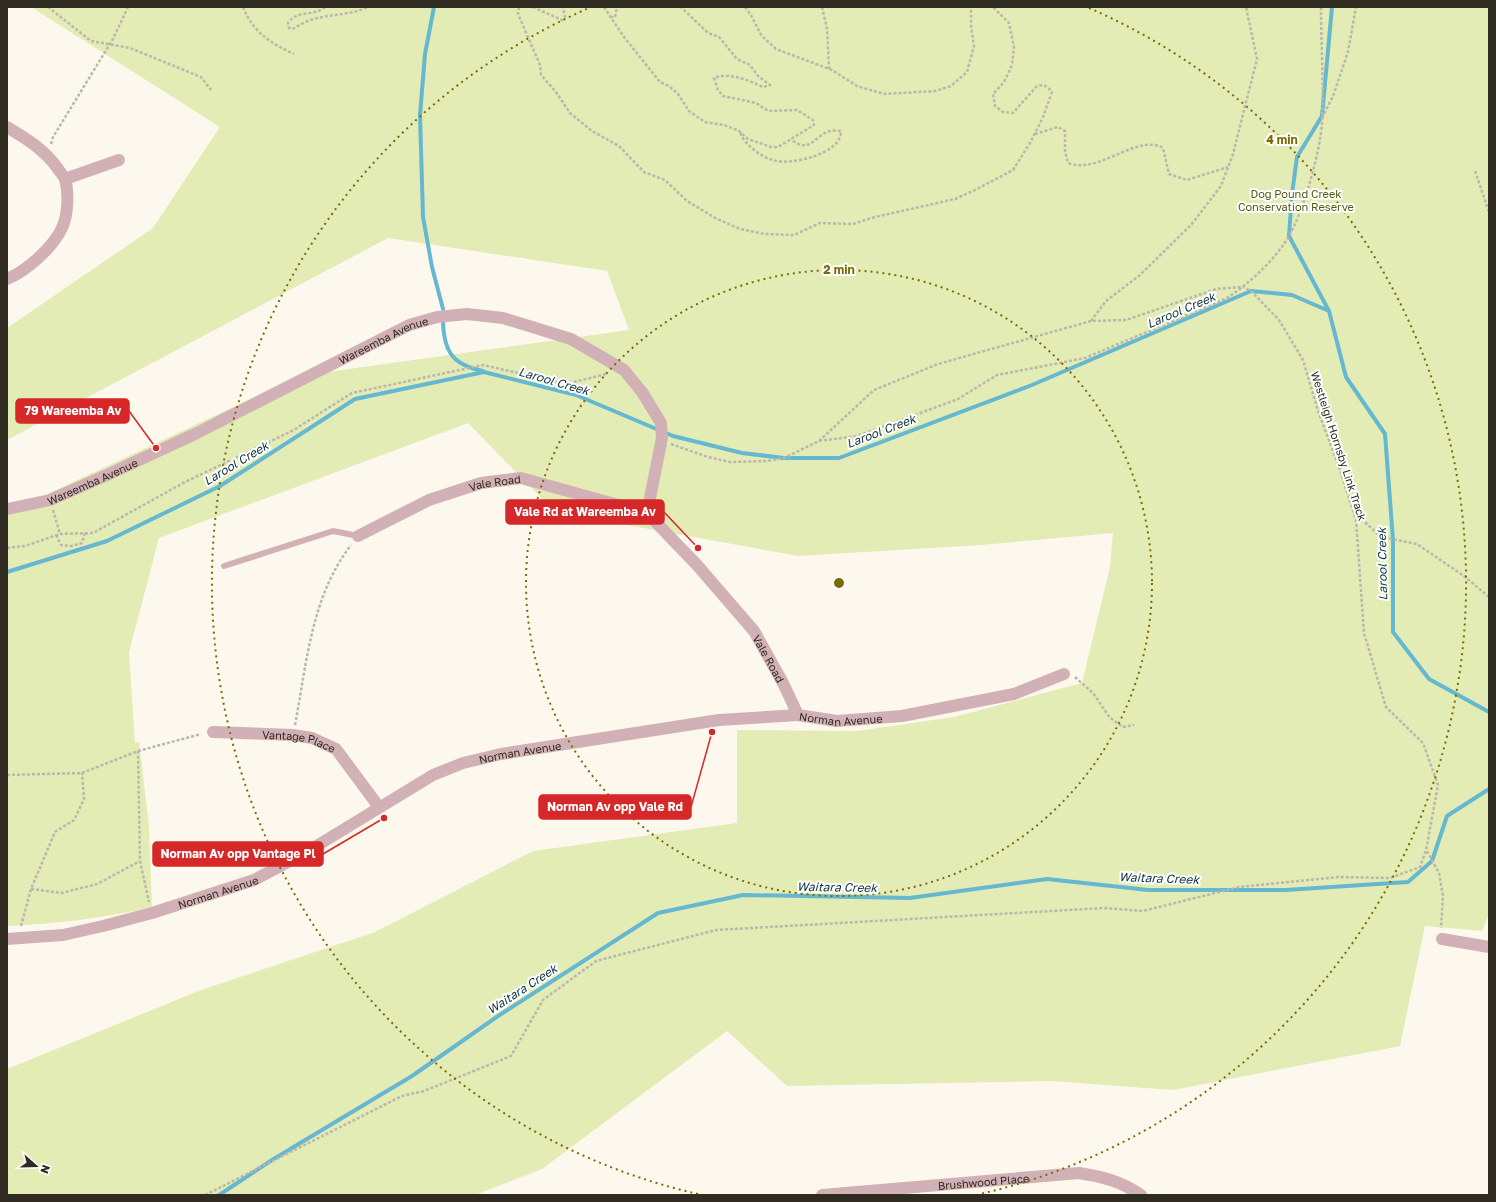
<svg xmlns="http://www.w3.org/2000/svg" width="1496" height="1202" font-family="'Golos Text',sans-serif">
<rect width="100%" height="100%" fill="#fdf8ee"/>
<path fill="#e3ecb4" d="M31,7H1489V914L1482,931L1425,926L1400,1046L1173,1090L1051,1081L787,1086L727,1031L542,1169L475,1195H7V1069L201,990L375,932L533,851L737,823V730L857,731L954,717L1082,683L1110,567L1113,533L981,545L798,556L555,512L468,423L159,538L129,652L135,743L139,742L149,826L152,907C104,918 56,924 7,926V513L299,376L629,330L607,271L388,238L7,440V328L153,228L220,127Z"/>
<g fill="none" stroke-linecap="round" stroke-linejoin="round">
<path stroke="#65b8cf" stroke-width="4" d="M434,7L425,54L420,115L423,217L432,267L443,309
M1329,311L1289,236L1292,194L1297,157L1322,116L1332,7
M443,322C444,352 453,365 483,371
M7,572L107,541L220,486L355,399L484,372L576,395L673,436L742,453L784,458H839L1032,385L1251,291L1292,295L1329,311L1346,377L1385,434L1393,540V632L1429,679L1489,712
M219,1195L272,1160L412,1076L498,1016L658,913L743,895L910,898L1047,879L1148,890H1286L1408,882L1432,861L1447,816L1489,789"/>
<path stroke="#bbb7ad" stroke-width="2.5" stroke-dasharray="3 2" stroke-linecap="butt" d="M48,7L91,41L130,48L201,77L211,90
M243,7C253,32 270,43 294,54
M325,7C313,17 298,9 288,23L289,28L292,29C299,26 305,21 314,19C332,14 351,15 368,7
M519,7L518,14L540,65L541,75L556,92L570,113L592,131L619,146L644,172L665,180L687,201L717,219L740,229L765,234L794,235L820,223L853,224L875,217L955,199L977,189L1013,170L1030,143L1043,117L1052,92C1047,86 1044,84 1037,86L1013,113L1003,112L995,106L993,94L1004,82L1012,65L1014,47L1009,23L993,7
M533,7L562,20L565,17L563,7
M604,7L624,37L660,82L669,86L678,94L689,111L705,122L724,125L739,131L748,139L771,147H778L814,125L813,120L797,110L768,111L756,103L723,96L718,90L714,78C730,72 748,80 763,87L770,85L759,77L750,65L737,59L719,37L708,33L681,7
M745,7L751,15L761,35L776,49L832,70L857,86L884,94L935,91L951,86L967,72L974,46L971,26V7
M822,7L827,29L829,69
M610,17H615L617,7
M1322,118L1333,96L1348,52L1356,7
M740,133C746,145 759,156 773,160C790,166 842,154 841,131C838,131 834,130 831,131C816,133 810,156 791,139
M1035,134L1058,127L1065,131V151L1068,163C1099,175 1137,133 1163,148L1169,174L1187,180L1228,167
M51,144L53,137L113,39L128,7
M1475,171L1489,212
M1091,321L1106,301L1140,275L1191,225L1221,186L1233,154L1257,59L1246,7
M819,441L857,436L907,418L958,399L997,375L1085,358L1227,298C1250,283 1275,260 1289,236C1304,210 1320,152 1322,123C1324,84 1321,45 1321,7
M671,444L708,457L730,462L767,461L784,458L819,441L874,390L938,364L1091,321L1126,320L1216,289L1241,287
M53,510L60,534
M1354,512L1381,537L1417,544L1464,576L1489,597
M56,535L61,545L71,546L82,543L85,533
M7,548L25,546L60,534L93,533L185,482L292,431L352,393L483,365L566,384L606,374
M1075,677L1093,693L1110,718L1123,727L1134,725
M295,725C307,662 311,597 351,545
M138,751L201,734
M7,775L82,773L138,751L140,861L149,902
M1427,851L1439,873L1443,896L1441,928
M31,889L62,893L97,884L140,861
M21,926L31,889L55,832L74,820L84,799L82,773
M205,1195L402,1096L424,1091L511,1056L543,1000L596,961L716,930L1104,908L1143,911L1239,887L1338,877L1390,878L1420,867L1426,850L1438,785L1423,743L1386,707L1364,633L1356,520L1340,470L1318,411L1303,360L1279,320L1251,291L1243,287"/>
<path stroke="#d2b1b6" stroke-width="6" d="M224,566L333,531L358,536"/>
<g stroke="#d2b1b6" stroke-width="12">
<path d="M7,127C27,139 45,150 58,169C60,172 64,176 65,179C69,193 68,215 62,228C53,247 27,271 7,279"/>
<path d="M65,179L119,160"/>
<path id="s1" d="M7,509L50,500L109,474L197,433L409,325L437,317L467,314L503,318L571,339L624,370L642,392L661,423L662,438L647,513"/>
<path id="s2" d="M358,536L429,500L481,483L521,478L647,513L697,565L754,631L783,683L798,715"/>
<path id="s3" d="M213,732L293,735L312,738L336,749L379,807"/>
<path id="s4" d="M7,939L63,935L103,926L152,913L254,880L305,853L433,775L463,763L501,754L719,720L798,715L837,721L902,716L1014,694L1064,674"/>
<path d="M1442,939L1489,947"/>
<path id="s5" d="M822,1195L1079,1173C1104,1177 1120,1181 1141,1195"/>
</g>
</g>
<g fill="none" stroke="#7e6a03" stroke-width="2" stroke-dasharray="2 4">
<circle cx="839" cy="583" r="313"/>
<path d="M698 1194A627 627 0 0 1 589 8M1089 8A627 627 0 0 1 980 1194"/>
</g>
<g text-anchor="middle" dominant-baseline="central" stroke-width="4" stroke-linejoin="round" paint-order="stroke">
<g font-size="11" fill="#555c11" stroke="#fff">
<text x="1296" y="193">Dog Pound Creek<tspan x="1296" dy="13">Conservation Reserve</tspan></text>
</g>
<g font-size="11" fill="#2f2b21" stroke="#fff">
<text stroke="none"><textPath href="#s1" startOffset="414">Wareemba Avenue</textPath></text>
<text transform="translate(1339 446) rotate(72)">Westleigh Hornsby Link Track</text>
<text stroke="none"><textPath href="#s1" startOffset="90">Wareemba Avenue</textPath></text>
<text stroke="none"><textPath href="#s2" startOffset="148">Vale Road</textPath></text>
<text stroke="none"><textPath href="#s2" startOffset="496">Vale Road</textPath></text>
<text stroke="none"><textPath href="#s4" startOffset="877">Norman Avenue</textPath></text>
<text stroke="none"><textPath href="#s3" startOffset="87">Vantage Place</textPath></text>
<text stroke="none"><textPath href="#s4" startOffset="553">Norman Avenue</textPath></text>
<text stroke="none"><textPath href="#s4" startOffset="217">Norman Avenue</textPath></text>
<text stroke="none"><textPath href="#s5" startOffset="162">Brushwood Place</textPath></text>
</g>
<g font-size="12" font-style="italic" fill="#0e3641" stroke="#fff">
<text transform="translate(1181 310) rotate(-23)">Larool Creek</text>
<text transform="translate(554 381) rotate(16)">Larool Creek</text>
<text transform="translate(881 431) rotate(-21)">Larool Creek</text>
<text transform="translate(236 463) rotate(-31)">Larool Creek</text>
<text transform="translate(1382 564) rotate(-91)">Larool Creek</text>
<text transform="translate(1159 878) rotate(2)">Waitara Creek</text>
<text transform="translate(837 887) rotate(1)">Waitara Creek</text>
<text transform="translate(522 989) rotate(-33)">Waitara Creek</text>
</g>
</g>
<circle cx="839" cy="583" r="6" fill="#7e6a03" stroke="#fff" stroke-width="2"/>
<g font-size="12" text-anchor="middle" font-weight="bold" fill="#7e6a03" stroke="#fff" stroke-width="4" stroke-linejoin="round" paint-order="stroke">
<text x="1282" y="144">4 min</text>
<text x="839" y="274">2 min</text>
</g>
<path fill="none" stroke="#d62828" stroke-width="1.5" d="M156 448L129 411M698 548L664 512M712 732L691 807M384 818L323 854"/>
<g fill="#d62828" stroke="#fff" stroke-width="1.5">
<circle cx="156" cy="448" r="4"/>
<circle cx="698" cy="548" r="4"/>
<circle cx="712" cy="732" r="4"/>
<circle cx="384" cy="818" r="4"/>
</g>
<g fill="#d62828" stroke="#d62828" stroke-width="1.5">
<rect x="16" y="399" width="113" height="24" rx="4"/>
<rect x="506" y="500" width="158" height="24" rx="4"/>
<rect x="539" y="795" width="152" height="24" rx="4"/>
<rect x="153" y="842" width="170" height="24" rx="4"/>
</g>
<g font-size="12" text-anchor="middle" font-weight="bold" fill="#fff">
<text x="73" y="415">79 Wareemba Av</text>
<text x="585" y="516">Vale Rd at Wareemba Av</text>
<text x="615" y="811">Norman Av opp Vale Rd</text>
<text x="238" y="858">Norman Av opp Vantage Pl</text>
</g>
<rect width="1496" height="1202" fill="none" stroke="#2f2b21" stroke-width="16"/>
<g transform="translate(36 1166) rotate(110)" stroke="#ffffff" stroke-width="3" paint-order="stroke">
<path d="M0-3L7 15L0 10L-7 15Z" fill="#2f2b21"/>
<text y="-6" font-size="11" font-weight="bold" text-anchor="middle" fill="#2f2b21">N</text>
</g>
</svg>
